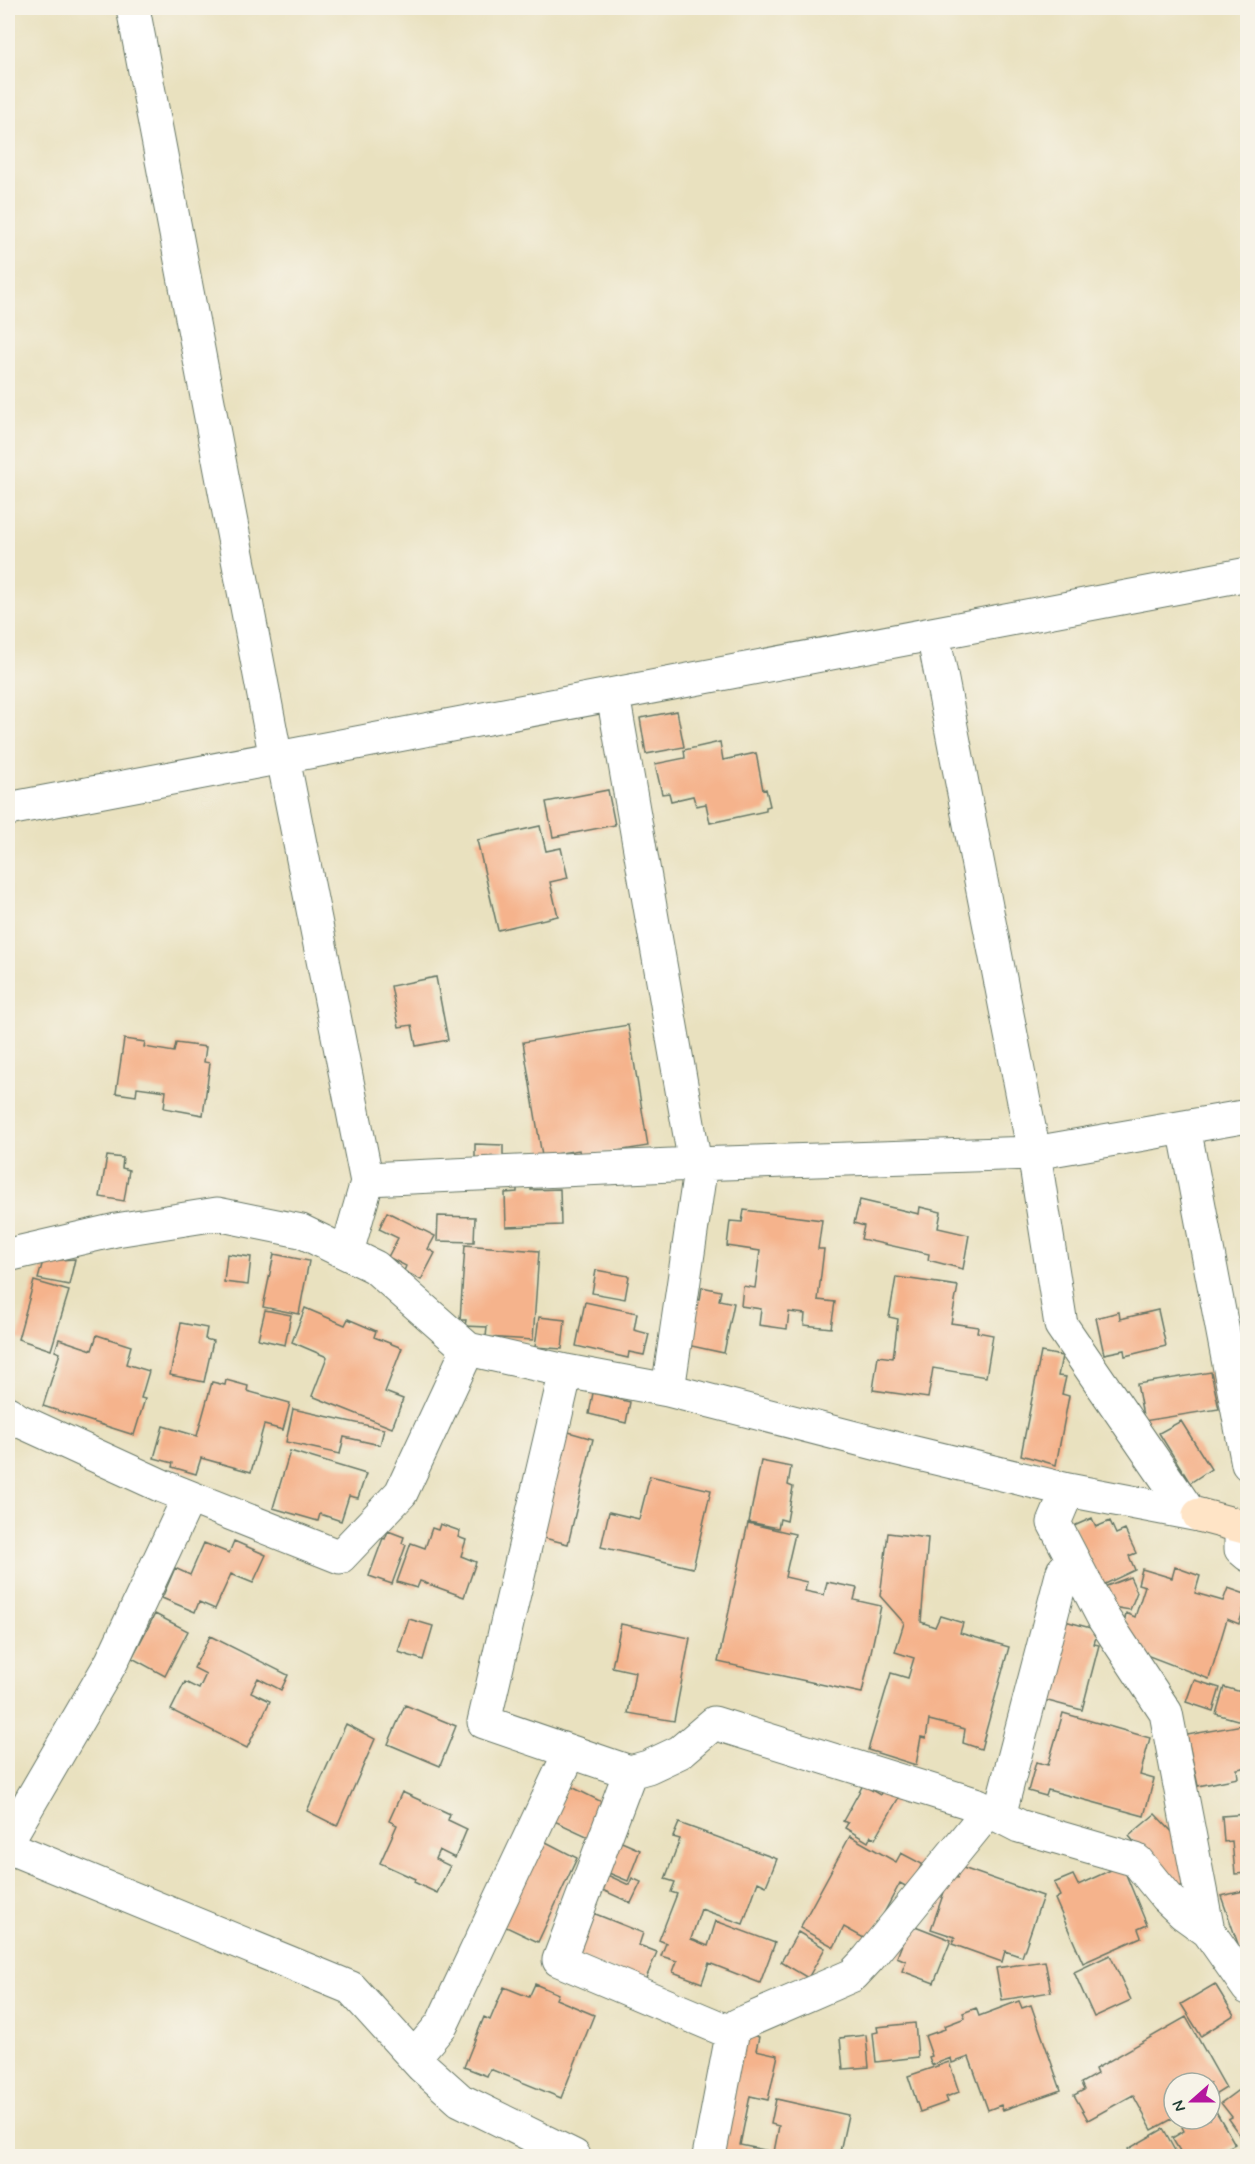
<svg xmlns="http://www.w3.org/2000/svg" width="1255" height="2164" font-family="Mynerve,sans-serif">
<rect width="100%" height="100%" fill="#f7f3e8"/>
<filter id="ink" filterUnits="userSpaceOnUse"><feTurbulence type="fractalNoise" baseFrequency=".0167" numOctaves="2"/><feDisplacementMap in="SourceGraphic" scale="12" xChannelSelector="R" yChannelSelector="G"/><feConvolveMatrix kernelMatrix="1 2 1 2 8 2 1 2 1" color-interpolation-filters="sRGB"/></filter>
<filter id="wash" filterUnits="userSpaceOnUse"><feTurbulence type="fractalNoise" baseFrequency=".008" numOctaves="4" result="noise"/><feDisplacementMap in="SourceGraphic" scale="24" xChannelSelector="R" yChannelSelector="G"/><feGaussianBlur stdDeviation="1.35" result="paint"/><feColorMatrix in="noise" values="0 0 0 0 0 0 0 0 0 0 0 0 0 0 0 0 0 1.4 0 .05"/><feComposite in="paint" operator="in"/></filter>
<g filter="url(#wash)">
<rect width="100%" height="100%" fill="#e9e1bf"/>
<g id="blocks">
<path fill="#f5b38c" d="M677,711L684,747L646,754L640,718Z
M720,742L723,760L756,753L763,790L766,789L770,806L766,807V811L710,823L706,804L696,806L693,796L671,801L669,793L662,794L655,764L685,758L684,750Z
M608,790L615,825L553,837L546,802Z
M540,826L546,851L561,848L568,878L550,882L558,916L498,930L477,840Z
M436,977L448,1040L416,1046L412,1025L399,1027L391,986Z
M628,1025L648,1146L580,1157L579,1150L542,1156L523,1042Z
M124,1039L145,1042L144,1047L174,1052L176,1043L206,1047L204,1062L210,1063L203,1115L164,1108L166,1091L137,1087L136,1096L116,1093Z
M475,1144L503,1145V1164L475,1163Z
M107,1156L123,1158L122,1168L129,1170L124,1201L100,1197Z
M531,1185V1190L560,1189L561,1225L506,1227L505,1193L517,1192V1186Z
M860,1200L919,1214L920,1207L941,1212L938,1228L969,1235L963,1269L928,1260L929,1254L861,1239L864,1226L854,1223Z
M744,1210L822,1220L818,1249H824L818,1300L835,1302L831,1328L804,1325L805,1314L789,1312L787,1329L759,1325L761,1309L741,1306L743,1286L755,1288L760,1251L727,1246L730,1221L742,1222Z
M387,1212L435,1236L428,1249L435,1253L421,1280L404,1271L406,1266L388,1257L398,1238L379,1229Z
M438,1216L475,1217L474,1242L437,1241Z
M465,1245L539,1251L533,1340L486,1337L487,1327L465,1326L466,1320H460Z
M227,1254L251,1257L248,1285L224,1282Z
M274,1254L309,1261L299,1314L263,1307Z
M75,1259L69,1285L38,1279L43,1261Z
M596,1270L629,1276L625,1299L592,1293Z
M896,1277L958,1286L951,1323L978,1327L977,1332L993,1335L986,1377L933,1368L928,1398L873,1390L878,1356L893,1358L898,1319L889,1317Z
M34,1281L69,1291L51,1350L18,1339Z
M702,1287L721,1291L719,1300L734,1303L724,1353L687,1345L696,1299L700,1300Z
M585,1302L637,1313L634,1330L649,1334L644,1355L629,1352L628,1358L576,1346Z
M305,1308L345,1325L348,1319L376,1331L374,1337L402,1348L385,1392L403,1399L392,1428L312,1396L327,1357L292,1342Z
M265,1310L291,1315L285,1345L258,1339Z
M1158,1310L1166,1346L1125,1356L1124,1350L1104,1354L1096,1318L1119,1312L1120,1319Z
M539,1317L565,1320L562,1349L535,1347Z
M181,1323L207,1328L205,1339L213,1341L204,1382L170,1375Z
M97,1335L131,1346L126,1364L149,1371L141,1398L145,1399L134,1435L43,1406L60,1353L55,1351L59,1339L92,1350Z
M1041,1352L1062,1356L1058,1376L1066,1377L1062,1394L1069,1396L1056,1465L1021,1455Z
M1211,1372L1219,1409L1144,1421L1137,1384Z
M226,1380L248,1386L247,1391L290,1403L283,1430L264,1425L251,1472L201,1458L196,1474L172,1467L173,1463L154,1458L163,1426L197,1436L212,1382L225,1385Z
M593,1393L630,1402L626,1423L589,1414Z
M293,1409L384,1429L380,1445L344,1437L340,1454L286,1442Z
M1181,1421L1211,1469L1190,1483L1159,1433Z
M565,1431L593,1439L568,1544L540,1537Z
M290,1451L366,1474L358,1498L349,1496L341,1521L320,1514L318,1521L273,1508Z
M761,1461L791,1467L788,1485L793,1487L787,1521L780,1519L778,1528L749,1522Z
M650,1476L711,1490L693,1568L601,1547L609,1512L639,1519Z
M1092,1518L1096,1527L1110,1521L1116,1534L1125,1530L1136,1553L1129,1556L1135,1570L1101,1586L1074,1526Z
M748,1523L795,1534L785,1577L807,1582L805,1591L824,1595L827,1582L857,1588L854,1600L881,1606L862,1693L718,1662Z
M440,1524L460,1531L458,1537L466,1540L461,1556L476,1562L464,1597L420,1581L417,1588L397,1582L411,1543L425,1548L432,1528L438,1530Z
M388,1531L404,1537L402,1543L406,1545L392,1584L369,1576L383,1538L385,1539Z
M888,1533L928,1538L921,1622L935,1627L940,1616L963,1623L960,1633L1009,1647L981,1749L963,1743L965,1729L929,1720L926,1738L921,1737L916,1765L868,1750L891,1673L908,1678L914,1658L895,1652L904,1623L880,1596Z
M234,1541L266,1555L253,1583L231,1574L215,1609L199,1602L195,1612L162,1598L175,1568L190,1575L204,1543L229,1553Z
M1175,1567L1200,1576L1195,1593L1223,1601L1228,1588L1248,1595L1239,1624L1227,1619L1209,1679L1141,1653L1124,1624L1126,1613L1135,1617L1145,1586L1138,1584L1142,1569L1172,1578Z
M1130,1577L1137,1592L1130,1610L1113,1607L1104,1587Z
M155,1614L188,1631L165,1676L132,1658Z
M409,1619L433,1626L423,1660L398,1652Z
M1065,1621L1098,1630L1094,1644L1099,1645L1082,1710L1044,1700Z
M621,1624L690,1638L674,1721L628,1713L635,1672L612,1667Z
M210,1636L288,1675L281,1690L258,1678L251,1692L270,1701L247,1748L171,1710L185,1682L199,1689L206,1674L194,1668Z
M1194,1680L1220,1688L1213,1711L1186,1702Z
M1224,1687L1248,1694V1723L1216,1714Z
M405,1705L456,1726L440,1766L388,1744Z
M1063,1713L1150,1738L1140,1775L1154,1779L1144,1816L1048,1790L1046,1796L1028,1791L1036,1762L1048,1765Z
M346,1724L375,1739L337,1826L307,1811Z
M1242,1725L1248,1755V1767L1237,1769L1238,1778L1198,1786L1187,1735Z
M568,1785L606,1804L593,1839L552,1820Z
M863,1785L880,1795L883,1789L899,1797L875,1839L871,1836L868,1842L845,1828L848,1823L843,1821Z
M402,1792L450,1814L448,1820L467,1829L455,1858L439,1850L435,1859L450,1866L437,1893L414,1882L415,1879L380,1863L397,1825L389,1821Z
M1155,1814L1176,1836L1188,1882L1175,1889L1129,1836Z
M1248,1814V1873L1235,1874L1232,1841L1224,1842L1222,1816Z
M679,1823L777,1859L766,1886L758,1882L743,1924L701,1909L691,1939L708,1946L716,1921L775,1943L760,1983L709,1963L702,1983L673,1972L677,1961L661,1956L666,1943L659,1940L677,1894L671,1892L675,1882L665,1879L680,1839L673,1837Z
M850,1836L896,1862L901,1853L922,1864L909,1888L900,1883L869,1941L844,1927L834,1947L800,1928Z
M542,1840L577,1858L538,1942L502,1925Z
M617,1840L640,1850L628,1881L604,1871Z
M1122,1865L1147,1925L1138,1929L1141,1937L1083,1963L1055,1899L1060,1896L1054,1883L1073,1875L1078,1885Z
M960,1867L1043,1896L1022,1957L1005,1951L1002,1962L952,1944L955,1937L931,1929L950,1875L957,1878Z
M605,1874L629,1885L632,1878L641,1882L631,1903L598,1888Z
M1248,1890V1956L1243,1958L1221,1896Z
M593,1913L643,1933L639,1945L657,1952L644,1983L576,1955Z
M910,1924L951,1940L934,1983L902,1971L906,1961L897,1957Z
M798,1932L825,1948L808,1978L781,1962Z
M1110,1955L1131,2000L1094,2017L1074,1972Z
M1045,1961L1051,1992L1002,2000L996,1968Z
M535,1984L558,1994L556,1999L594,2015L561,2098L490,2069L487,2076L464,2067L484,2017L490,2020L504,1987L529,1997Z
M1215,1984L1234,2015L1201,2036L1181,2004Z
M1019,2001L1022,2008L1031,2005L1061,2090L1003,2110L1001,2105L988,2110L969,2057L952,2063L951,2058L932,2065L929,2057L932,2056L925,2036L945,2029L944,2026L965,2018L963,2013L976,2008L979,2016Z
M1186,2017L1226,2088L1210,2098V2083H1174V2118L1152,2130L1133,2095L1088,2120L1074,2095L1084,2090L1081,2083L1097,2074L1095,2069Z
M915,2023L918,2057L876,2062L873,2033L878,2032L877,2027Z
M743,2033L759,2037L756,2050L778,2055L768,2100L750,2096L740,2145L774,2152L779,2126L771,2124L776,2099L848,2115L839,2156H723Z
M866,2035L869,2067L843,2069L840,2038Z
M949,2062L959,2092L946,2097L948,2102L920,2112L908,2076Z
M1248,2083V2132L1241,2137L1228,2119L1232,2117L1221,2103Z
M1214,2108L1235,2144L1213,2156H1183L1172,2138L1184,2131L1182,2127L1196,2119H1210V2111Z
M1163,2129L1178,2156H1132L1128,2149Z"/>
</g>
</g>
<g filter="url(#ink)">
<use href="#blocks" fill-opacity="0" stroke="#667665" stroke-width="1.5"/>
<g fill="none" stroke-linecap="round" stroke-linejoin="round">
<g stroke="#667665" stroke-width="35">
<path id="street" d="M133,8L276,759
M933,634L1034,1153L1061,1325L1190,1513
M613,695L695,1164
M283,758L367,1182L347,1252
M8,809L1248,574
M1184,1127L1248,1464
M367,1179L694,1164L1034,1153L1248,1116
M8,1255L116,1230L217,1214L301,1231L375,1267L468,1349L566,1371L668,1390L890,1447L1068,1490L1199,1515
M566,1371L484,1722L630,1772L648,1767L680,1752L714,1723L978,1805L1019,1826L1136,1860L1166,1897L1183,1913L1208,1931
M668,1390L701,1164
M8,1413L18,1420L162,1486L340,1557L401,1493L468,1349
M1068,1490L1054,1523L1104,1619L1166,1713L1208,1931L1248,1988
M1241,1526V1549L1248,1555
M630,1772L559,1960L732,2033
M999,1816L1063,1571L1074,1561
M8,1840L112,1661L189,1497
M8,1847L351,1988L422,2066L460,2100L574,2156
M414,2057L442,2024L570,1752
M709,2156L733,2030L738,2025L853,1975L868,1959L989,1810"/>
</g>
<g stroke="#667665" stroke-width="35">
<path id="secondary" d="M1199,1515L1248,1528"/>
</g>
<use href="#street" stroke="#fff" stroke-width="33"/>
<use href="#secondary" stroke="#ffe4c6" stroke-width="33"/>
</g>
</g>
<rect width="1255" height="2164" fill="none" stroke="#f7f3e8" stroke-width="30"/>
<g transform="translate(1192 2101) rotate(249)"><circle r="28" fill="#f7f3e8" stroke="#a1aaa0" stroke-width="1.5"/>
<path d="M0-4.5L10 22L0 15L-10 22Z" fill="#b5179e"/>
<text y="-9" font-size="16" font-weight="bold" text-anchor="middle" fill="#1f3d34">N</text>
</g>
</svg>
